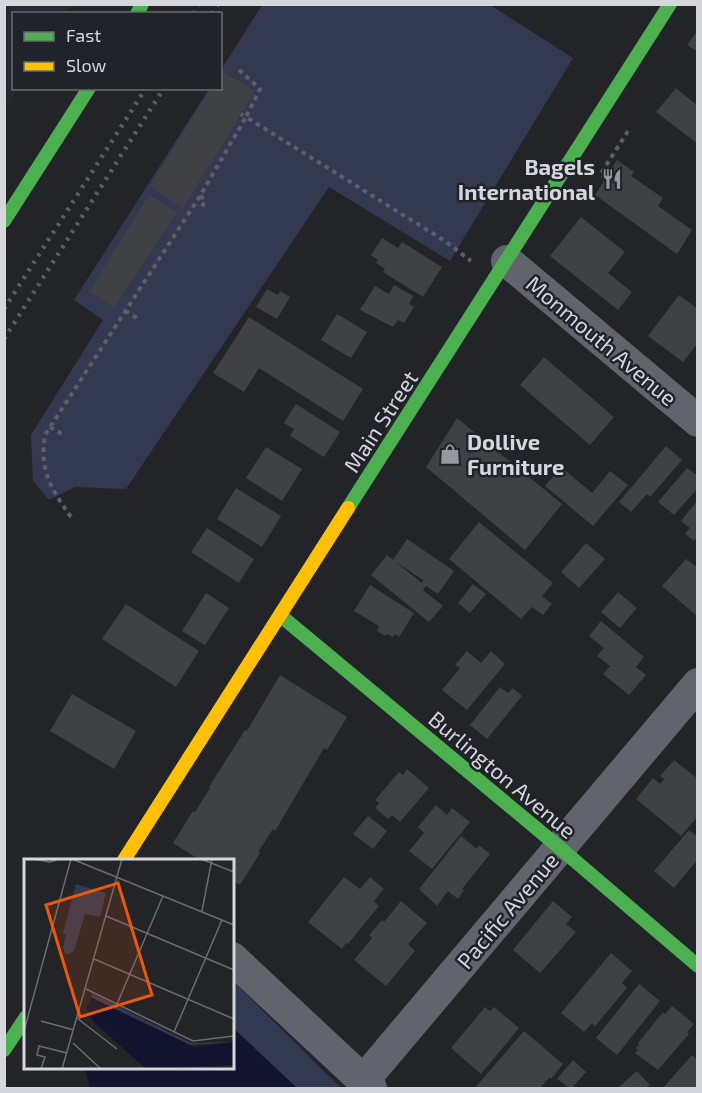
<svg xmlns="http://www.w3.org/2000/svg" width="702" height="1093" font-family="'Exo 2',sans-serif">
<rect width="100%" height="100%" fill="#232428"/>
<path fill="#252732" d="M5,4L72,5L66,13L14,14V88L17,89L5,109Z"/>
<path fill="#343952" d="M262,5H490L573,58L450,261L329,187L126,489L75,487L49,500L33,481L31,435L103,320L74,300L209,89L220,88L221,70Z
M232,980L341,1088H297L233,1028Z"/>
<path fill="#11132f" d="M233,1028L297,1088H90L85,1068H232Z"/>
<path fill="#404145" d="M698,30V52L687,45Z
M222,71L255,91L183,208L150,186L211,88H220V74Z
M676,88L698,106V144L656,112Z
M617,160L634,172L631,176L663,198L658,206L692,230L677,254L595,195Z
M149,195L177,212L114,307L89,292Z
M581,217L625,252L608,273L632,292L618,310L550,256Z
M382,238L398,248L402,242L442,267L423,297L383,272L385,269L376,263L378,260L371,255Z
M394,285L413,296L409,304L414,307L404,323L398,320L393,327L360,310L375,286L389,294Z
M267,289L278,295L280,291L290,297L277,319L256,307Z
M679,295L698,309V343L683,362L648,336Z
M337,314L367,332L351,358L321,340Z
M249,317L363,389L343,421L259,368L244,392L213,373Z
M544,357L614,417L590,445L520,385Z
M296,404L340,432L324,457L290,436L294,429L284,423Z
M457,418L562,504L525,550L426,467Z
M666,446L682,460L650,497L647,494L631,512L619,502Z
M266,447L302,469L282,501L246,478Z
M561,467L592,493L610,471L628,485L593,526L545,486Z
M687,468L698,476V488L674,515L658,502Z
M236,488L281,516L262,547L217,519Z
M698,500V536L694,541L685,534L690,528L681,521Z
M479,522L553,583L542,596L552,604L543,615L532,607L521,619L449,559Z
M207,528L254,559L239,583L191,552Z
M407,539L454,571L438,594L426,586L423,590L443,606L429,622L371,575L387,555L422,583L423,580L393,560Z
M586,543L605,559L579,588L561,572Z
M686,559L698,568V617L662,586Z
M473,584L486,594L470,613L458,603Z
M370,585L414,613L399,637L395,634L393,637L387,634L385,636L377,631L379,626L354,611Z
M618,592L637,608L620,628L601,612Z
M206,593L229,608L205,645L182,631Z
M126,604L199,651L176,687L102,639Z
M601,621L644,657L636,667L646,675L629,695L603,674L610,666L597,656L604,648L589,636Z
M467,651L481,663L491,651L505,664L467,710L442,690L460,668L455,665Z
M280,675L347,717L327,750L324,748L275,831L273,829L258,852L260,853L240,885L232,880V860H200L173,843L193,811L195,812L210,788L209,787L245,730L247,731Z
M500,687L508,693L513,688L522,696L487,739L470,725Z
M72,694L136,731L114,769L50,731Z
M674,760L698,779V816L681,836L636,799L653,778L660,784L664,779L660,776Z
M407,769L429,788L400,822L392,815L388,819L375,808L379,803L375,800L399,772L403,775Z
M436,805L447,815L452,808L470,822L432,869L409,851L424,833L418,827Z
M368,816L387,831L373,849L353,834Z
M689,830L698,837V859L674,888L654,871Z
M461,836L477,849L479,845L490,854L462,889L464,890L458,899L448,891L437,906L419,889Z
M344,877L360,889L370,877L384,889L374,901L379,906L348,944L346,943L342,949L308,922Z
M401,901L427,923L408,944L415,951L386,986L354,960L372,938L369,935L382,920L384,922Z
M553,901L572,917L566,924L576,932L540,973L513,950Z
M611,953L632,971L622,983L627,988L595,1026L592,1023L584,1032L561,1013Z
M639,984L660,1001L617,1055L596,1038Z
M672,1006L694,1024L687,1032L689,1034L658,1070L635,1053L638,1050L636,1048L639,1044L638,1043L663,1012L665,1014Z
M485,1007L490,1011L494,1007L519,1028L481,1074L451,1048Z
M524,1031L563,1064L551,1079L550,1077L540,1088H475Z
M692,1055L698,1060V1088H663Z
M573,1060L586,1072L572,1088H569L557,1079Z
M637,1071L650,1085L646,1088H621L619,1087Z"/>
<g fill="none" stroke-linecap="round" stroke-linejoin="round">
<path stroke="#5e5f66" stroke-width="4" stroke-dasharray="4.5 4.5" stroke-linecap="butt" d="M239,70L260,89L246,117L241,114
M606,177L600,175L628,131
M200,196L205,200L202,208
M125,311L137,318
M50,427L64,435
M71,517C51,489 39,470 45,435L200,196L246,117L445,241L471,261"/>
<path stroke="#61636d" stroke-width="32" d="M507,261L698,421
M232,958L371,1088
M363,1081L698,684"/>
<path stroke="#4caf50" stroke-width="14" d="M137,14L142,4
M4,221L89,88
M348,508L670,4
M281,616L560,848L698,966
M4,1050L26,1017"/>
<path stroke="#ffc107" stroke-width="14" d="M124,860L348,508"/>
<path stroke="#5b5d64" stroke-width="4.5" stroke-dasharray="3 6" stroke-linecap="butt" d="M194,14L199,4
M212,14L218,4
M4,309L146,88
M4,339L164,88"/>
</g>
<defs>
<g id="restaurant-bare" transform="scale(1.62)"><path d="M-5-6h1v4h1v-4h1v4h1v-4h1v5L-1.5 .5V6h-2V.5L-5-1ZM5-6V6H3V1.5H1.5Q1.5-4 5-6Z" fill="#97989d" stroke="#21232a" stroke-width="2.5" paint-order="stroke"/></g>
<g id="shop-bare" transform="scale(1.62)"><path d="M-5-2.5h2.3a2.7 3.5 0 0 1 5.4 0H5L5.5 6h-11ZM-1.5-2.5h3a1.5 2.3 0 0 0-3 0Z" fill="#97989d" stroke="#21232a" stroke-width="2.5" paint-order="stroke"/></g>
</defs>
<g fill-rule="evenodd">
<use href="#restaurant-bare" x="612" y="179"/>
<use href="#shop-bare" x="450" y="454"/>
</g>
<g text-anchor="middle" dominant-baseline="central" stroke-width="5" stroke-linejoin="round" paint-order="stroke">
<g font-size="22" font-weight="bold" fill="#d6d7dc" stroke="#21232a" text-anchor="end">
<text x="595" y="166">Bagels<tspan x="595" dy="25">International</tspan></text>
<text x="467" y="441" text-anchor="start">Dollive<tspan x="467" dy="25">Furniture</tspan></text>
</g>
<g font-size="22" fill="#d6d7dc" stroke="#21232a">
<text transform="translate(602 340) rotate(40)">Monmouth Avenue</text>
<text transform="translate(380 421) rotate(-57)">Main Street</text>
<text transform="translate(503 774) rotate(40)">Burlington Avenue</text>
<text transform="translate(507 910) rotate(-50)">Pacific Avenue</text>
</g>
</g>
<g transform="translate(24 859)">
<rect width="210" height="210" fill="#232428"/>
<path d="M52,25L82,34L76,58L61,55L50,92L42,96L39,89L42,76L39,74ZM67,134L167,184L210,183L166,186L68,139Z" fill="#343952"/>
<path d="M68,139L170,188L210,183V206L122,210L70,163L62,149Z" fill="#11132f"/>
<path fill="none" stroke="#6b6c70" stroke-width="1.5" d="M9,0L26,3L35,0M48,0L210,66M177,0L210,13M178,52L188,0M82,57L210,111M70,100L210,160M62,130L169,182L210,177M93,145L139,37M53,159L93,190M17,162L50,171M0,172L47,0M150,173L198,61M49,184L77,210M17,210L21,198L13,196L15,187L43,194M38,210L98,0"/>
<path fill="#e8590c" fill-opacity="0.15" stroke="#e8590c" stroke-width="3" d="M94,24L128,136L56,158L22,46Z"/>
<rect width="210" height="210" fill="none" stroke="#d6d7dc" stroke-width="3"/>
</g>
<rect width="702" height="1093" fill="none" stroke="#d6d7dc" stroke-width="12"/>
<rect x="12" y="12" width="210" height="78" fill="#21232a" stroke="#696b71" stroke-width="1.5"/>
<rect x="24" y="32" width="30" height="9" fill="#4caf50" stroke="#696b71" stroke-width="1.5"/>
<text x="66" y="42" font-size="18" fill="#d6d7dc">Fast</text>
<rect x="24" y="62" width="30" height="9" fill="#ffc107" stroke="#696b71" stroke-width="1.5"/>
<text x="66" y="72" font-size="18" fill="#d6d7dc">Slow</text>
</svg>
